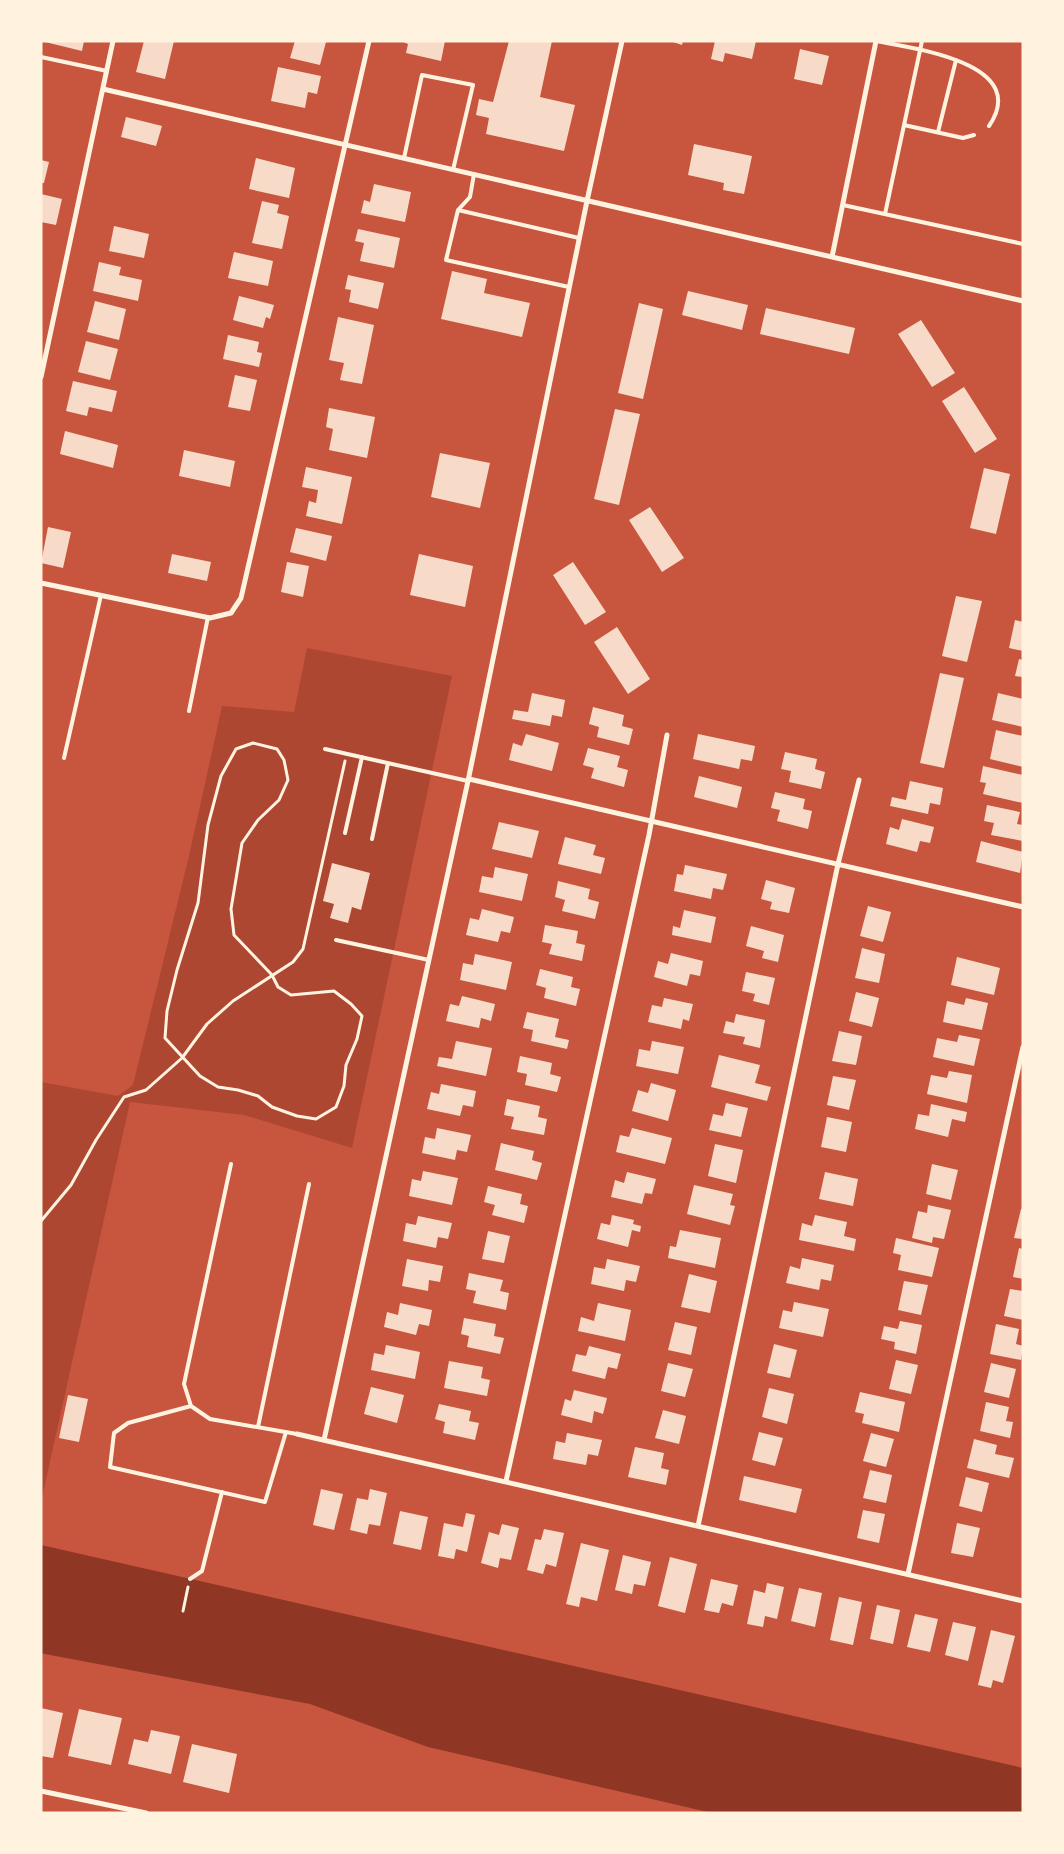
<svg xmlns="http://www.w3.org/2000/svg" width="1064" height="1854" font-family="Montserrat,sans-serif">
<rect width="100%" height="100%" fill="#c8553d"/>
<path fill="#ae4732" d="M307,648L452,676L352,1148L244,1115L130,1102L41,1502V1082L118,1096L133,1085L189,856L222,706L294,712Z"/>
<path fill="#8f3625" d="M41,1545L1023,1768V1813H712L428,1747L310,1704L45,1654L41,1653Z"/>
<path fill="#f7dbc8" d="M41,41H84L82,51Z
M144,41H174L165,79L136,72Z
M295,41L326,42L320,65L290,58Z
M401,41H445L441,61L406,53L408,44Z
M509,41H552L540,97L575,105L564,151L486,134L489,118L476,115L479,99L493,102Z
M670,41H683L682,45Z
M715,41H756L752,59L725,53L723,62L711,59Z
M800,49L829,56L822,85L794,79Z
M278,67L321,76L317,94L308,92L305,108L271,101Z
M126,117L162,126L156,146L121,137Z
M694,144L752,156L744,194L723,190L724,183L688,175Z
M256,158L295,168L289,198L249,189Z
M41,160L49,162L44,183H41Z
M374,184L411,192L405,222L361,213L364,200L370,202Z
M41,194L62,199L56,225L41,222Z
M262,201L279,205L277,213L289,216L282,249L252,243Z
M114,226L149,234L144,258L109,251Z
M358,229L400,238L394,268L360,261L364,243L355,241Z
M234,252L273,261L268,286L228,278Z
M99,262L121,267L119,275L142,280L138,301L93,291Z
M452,271L487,279L484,293L530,303L522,337L441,319Z
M348,275L384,283L378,309L349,302L351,290L345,289Z
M688,291L748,305L742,330L682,315Z
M239,296L274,305L270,319L266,317L263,328L233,320Z
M95,301L126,309L119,340L87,332Z
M639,303L663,309L643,399L618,393Z
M766,308L855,328L849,354L760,334Z
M338,317L374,325L362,384L340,380L344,363L329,360Z
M921,320L955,373L932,387L898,334Z
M228,335L259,342L257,352L262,353L259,367L223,359Z
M86,341L118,349L110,380L78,372Z
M235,375L257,380L250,411L228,407Z
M73,381L117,391L112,412L89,407L87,416L66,411Z
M964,387L997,439L975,453L942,401Z
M329,408L375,417L367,458L329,450L333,429L326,427Z
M615,409L640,414L619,505L594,499Z
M65,431L118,445L113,468L60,454Z
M184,450L235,461L230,487L179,476Z
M440,453L490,463L480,508L431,497Z
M306,467L352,477L342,524L306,516L309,501L316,503L318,490L302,487Z
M984,468L1010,474L996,534L970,528Z
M650,507L684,558L662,572L629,520Z
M48,527L71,532L63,568L41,563Z
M296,528L332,536L326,561L290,552Z
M172,554L211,562L207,581L168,573Z
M419,554L473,566L465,607L410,595Z
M287,562L309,566L303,597L281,592Z
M573,562L606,612L585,625L553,575Z
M956,596L982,601L967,662L942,656Z
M1015,620L1023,622V651L1009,648Z
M617,627L650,679L628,694L594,642Z
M1019,659L1023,660V677L1015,676Z
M940,673L964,678L944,768L920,763Z
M532,693L565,700L562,717L552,715L550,726L512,719L514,710L528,712Z
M998,693L1023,699V727L992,720Z
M593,707L624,715L622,726L633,729L629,745L597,737L599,727L589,724Z
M996,730L1023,736V767L990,759Z
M526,734L559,743L552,771L509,760L513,743L522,746Z
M698,734L755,746L752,761L741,759L739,769L693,759Z
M588,748L620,756L617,767L628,770L624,787L591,778L594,768L583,765Z
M785,752L817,759L815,769L825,772L821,789L789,782L791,771L781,769Z
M983,766L1023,775V803L983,794L986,783L980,782Z
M699,776L742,787L737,808L694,797Z
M910,781L943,788L940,805L930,803L928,814L890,806L892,797L906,800Z
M775,792L805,799L803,809L812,811L808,829L777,821L780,810L771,808Z
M987,805L1020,812L1017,824L1023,825V841L991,835L994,823L984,821Z
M902,819L934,827L930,843L920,841L917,852L886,844L890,827L899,830Z
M499,822L539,831L532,858L492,849Z
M565,837L596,845L593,855L605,858L601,874L558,864Z
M981,841L1023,852L1020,873L976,862Z
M332,863L370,873L361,910L352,907L348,923L330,918L334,904L323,901Z
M685,865L727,874L723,890L713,888L711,899L674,891L677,874L683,875Z
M495,867L528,874L522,901L479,892L482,876L493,878Z
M766,880L795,888L789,913L770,909L772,902L761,899Z
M558,881L590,889L588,899L599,902L595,919L562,911L565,900L555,897Z
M868,906L891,912L883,942L860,936Z
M482,909L514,917L510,933L501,931L498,942L466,935L470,918L479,920Z
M684,910L716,917L711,943L672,935L673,926L680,928Z
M545,925L578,931L576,943L585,945L582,961L549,954L552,944L542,942Z
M751,926L784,935L778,962L762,958L764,951L746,946Z
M862,948L885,954L879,983L855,978Z
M671,953L703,961L700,976L690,974L687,986L654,977L658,961L668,964Z
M475,954L512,962L506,990L460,980L463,963L473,965Z
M957,957L1000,968L994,995L951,985Z
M540,969L573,977L571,987L580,989L576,1006L544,998L546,988L536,985Z
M746,972L775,978L769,1005L753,1001L755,994L742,991Z
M856,992L879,998L872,1027L849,1021Z
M462,996L495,1004L491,1021L481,1018L479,1028L446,1021L450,1004L459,1006Z
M664,998L693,1004L689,1021L683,1019L681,1029L648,1022L652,1005L662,1007Z
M966,998L988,1003L982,1030L943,1022L947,1001L964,1005Z
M527,1012L559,1019L555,1037L569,1040L567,1049L531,1041L533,1030L523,1028Z
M736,1014L765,1020L760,1048L743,1044L745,1037L723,1033L726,1021L734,1023Z
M839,1031L862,1036L856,1065L832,1061Z
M959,1035L980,1039L974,1066L933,1057L937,1038L957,1042Z
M456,1041L492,1048L486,1076L437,1066L439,1057L452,1059Z
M652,1041L684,1047L678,1074L636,1066L639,1049L650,1051Z
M719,1055L760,1065L755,1083L771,1087L767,1101L711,1087Z
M520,1056L552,1063L550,1074L561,1077L557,1092L525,1085L527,1074L517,1072Z
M949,1071L972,1075L967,1103L927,1094L931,1075L947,1078Z
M833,1076L856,1080L849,1110L827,1105Z
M651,1083L676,1090L668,1121L632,1111L638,1090L648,1093Z
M441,1084L476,1091L473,1107L463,1105L460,1116L427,1109L431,1092L439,1094Z
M507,1099L540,1106L538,1117L547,1119L544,1135L511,1129L514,1117L504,1115Z
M726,1103L748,1108L741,1137L709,1130L713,1114L723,1116Z
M931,1104L967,1112L965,1122L952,1119L948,1137L915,1129L918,1114L929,1116Z
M827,1117L852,1122L846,1152L821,1147Z
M437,1128L471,1135L467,1152L457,1150L455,1160L422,1153L425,1137L435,1139Z
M632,1128L672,1138L665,1164L616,1152L620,1135L629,1137Z
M501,1143L534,1151L532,1160L542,1163L537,1180L495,1170Z
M715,1144L743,1150L736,1183L708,1176Z
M932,1164L958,1170L951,1200L926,1194Z
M423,1171L458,1178L452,1205L409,1196L412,1179L421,1181Z
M627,1172L656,1179L652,1194L645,1193L642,1204L611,1197L615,1180L624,1183Z
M825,1172L858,1179L853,1206L819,1199Z
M694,1185L733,1194L730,1205L735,1206L730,1225L687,1214Z
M488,1186L522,1194L520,1204L528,1206L524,1223L492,1215L495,1205L484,1202Z
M928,1205L951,1210L944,1239L933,1237L932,1243L912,1238L918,1211L927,1213Z
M1021,1209H1023V1239L1014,1238Z
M612,1215L634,1220L633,1224L641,1226L640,1232L632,1230L628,1247L597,1239L601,1223L610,1225Z
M815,1215L847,1222L844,1236L856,1239L854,1251L799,1240L802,1223L812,1226Z
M418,1216L452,1223L448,1239L438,1237L436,1248L403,1241L406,1223L416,1225Z
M680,1230L721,1238L715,1268L668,1258L670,1246L676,1247Z
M488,1231L510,1236L504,1263L482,1259Z
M896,1238L939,1248L932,1277L898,1270L901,1255L893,1253Z
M1019,1248L1023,1249V1279L1013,1277Z
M802,1258L834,1265L831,1281L821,1279L819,1290L786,1283L790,1266L800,1269Z
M407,1259L443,1266L440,1282L429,1280L428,1291L402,1286Z
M607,1259L640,1266L636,1282L626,1280L624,1291L591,1284L594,1267L605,1269Z
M469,1273L503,1280L500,1291L509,1293L506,1310L473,1303L476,1291L466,1289Z
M689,1274L717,1281L710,1313L681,1307Z
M904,1281L928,1285L921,1315L898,1310Z
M1010,1289L1023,1291V1320L1004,1316Z
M794,1302L829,1309L823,1337L779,1328L783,1310L792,1312Z
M400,1303L432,1310L429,1326L419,1324L416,1335L384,1327L387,1312L398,1315Z
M598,1303L631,1310L625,1341L578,1331L581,1317L594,1321Z
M464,1318L496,1324L494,1336L504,1338L500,1354L467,1347L469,1336L461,1334Z
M900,1321L922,1325L916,1354L894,1349L895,1342L881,1339L884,1326L898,1329Z
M675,1322L697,1327L691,1355L668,1350Z
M996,1324L1019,1329L1016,1344L1023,1346L1021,1360L990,1354Z
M774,1344L797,1350L790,1378L767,1373Z
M386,1345L420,1352L415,1379L371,1370L374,1353L384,1355Z
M589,1346L621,1354L617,1369L608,1367L605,1379L572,1371L576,1354L586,1356Z
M896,1360L918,1365L911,1394L889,1389Z
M449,1361L483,1367L481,1378L490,1380L487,1396L444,1388Z
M668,1363L693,1369L685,1397L661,1391Z
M991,1363L1016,1369L1009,1398L984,1392Z
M371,1387L404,1395L397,1423L364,1414Z
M769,1388L794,1394L787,1424L762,1417Z
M574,1390L607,1398L603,1414L594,1411L592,1423L561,1415L565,1399L571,1401Z
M860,1392L905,1402L899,1432L862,1423L864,1414L855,1412Z
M68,1395L88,1399L79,1442L59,1438Z
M986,1402L1009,1407L1006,1421L1013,1422L1010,1438L980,1431Z
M439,1404L471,1411L469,1421L479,1423L475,1440L443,1433L445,1422L435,1419Z
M663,1410L686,1416L679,1444L655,1438Z
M759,1432L783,1438L775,1466L752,1460Z
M567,1433L602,1440L598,1456L588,1454L586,1465L553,1459L556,1441L565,1443Z
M871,1433L894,1439L886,1467L863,1461Z
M974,1439L997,1445L995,1454L1014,1458L1009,1478L967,1468Z
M635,1447L664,1453L661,1468L669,1470L666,1485L628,1477Z
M870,1470L892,1475L886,1503L863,1498Z
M744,1476L802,1489L796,1513L739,1500Z
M966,1477L989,1483L982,1512L959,1506Z
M321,1489L343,1494L334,1530L313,1525Z
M370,1489L387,1493L380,1526L369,1524L367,1534L350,1530L357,1498L368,1500Z
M863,1510L885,1514L879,1543L857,1538Z
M400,1511L428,1517L421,1550L393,1544Z
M466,1513L475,1515L467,1552L456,1549L454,1559L438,1556L444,1523L463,1527Z
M957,1523L980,1528L973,1557L951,1553Z
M502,1524L519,1528L511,1560L500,1558L498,1568L481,1563L489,1532L499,1535Z
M544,1529L564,1533L556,1567L546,1564L543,1574L527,1570L535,1539L541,1540Z
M581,1543L609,1550L597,1601L581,1597L579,1607L566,1604Z
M623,1555L651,1562L645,1586L634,1584L632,1594L615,1590Z
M670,1557L697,1564L685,1613L658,1606Z
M711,1579L738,1585L733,1606L722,1603L719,1613L704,1610Z
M767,1583L784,1587L777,1619L765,1616L763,1627L747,1624L754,1590L765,1593Z
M799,1588L822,1593L815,1627L791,1621Z
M839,1597L862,1602L853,1645L830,1640Z
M877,1605L900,1610L893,1644L870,1639Z
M915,1614L938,1619L930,1652L907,1647Z
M953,1622L976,1627L968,1661L945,1655Z
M991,1630L1015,1636L1003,1683L993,1680L991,1688L978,1685Z
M41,1708L63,1713L53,1758L41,1756Z
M79,1709L122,1718L111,1765L68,1756Z
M151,1730L180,1736L171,1774L128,1764L134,1739L148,1742Z
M192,1744L237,1754L229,1793L183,1782Z"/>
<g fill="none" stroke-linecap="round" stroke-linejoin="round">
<path stroke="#fff3e0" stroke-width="3" d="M253,743L277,749L284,760L288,780L279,800L258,820L242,843L231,909L234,935L272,975L278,987L291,995L334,991L351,1004L362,1016L357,1039L346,1065L344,1086L336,1107L316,1119L297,1116L272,1107L258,1096L238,1090L218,1087L200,1076L165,1038L167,1011L177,970L198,903L208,825L221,776L236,749Z
M41,1221L71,1185L96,1140L124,1097L146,1090L182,1058L207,1024L233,1001L293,962L303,949L345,761
M183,1611L188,1587"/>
<path stroke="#fff3e0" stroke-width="4" d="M876,41C912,48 1032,63 989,126
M41,57L107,71
M904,125L963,138L974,135
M938,132L956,60
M404,158L422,75L473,85L453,170
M843,205L1023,244
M458,210L470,197L474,174
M885,214L922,41
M569,287L446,260L458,210L579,238
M189,711L208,617
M325,749L468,781
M64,758L101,595
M345,833L362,757
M372,839L388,763
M336,940L429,960
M231,1164L184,1384L191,1406L210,1419L297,1434
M191,1406L128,1423L114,1433L110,1467L265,1502L286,1432
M258,1427L309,1184
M190,1579L202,1571L222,1492"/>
<path stroke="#fff3e0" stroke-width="5" d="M103,89L1023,301
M832,257L876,41
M41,377L113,41
M41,583L210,618L231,613L241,598L369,41
M469,779L1023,907
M297,1434L1023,1601
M324,1440L468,781L587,201L622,41
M506,1481L649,835L667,735
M698,1526L838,864L859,780
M908,1574L1023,1047
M41,1791L146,1813"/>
</g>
<rect width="1064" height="1854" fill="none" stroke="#fff3e0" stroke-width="85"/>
</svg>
